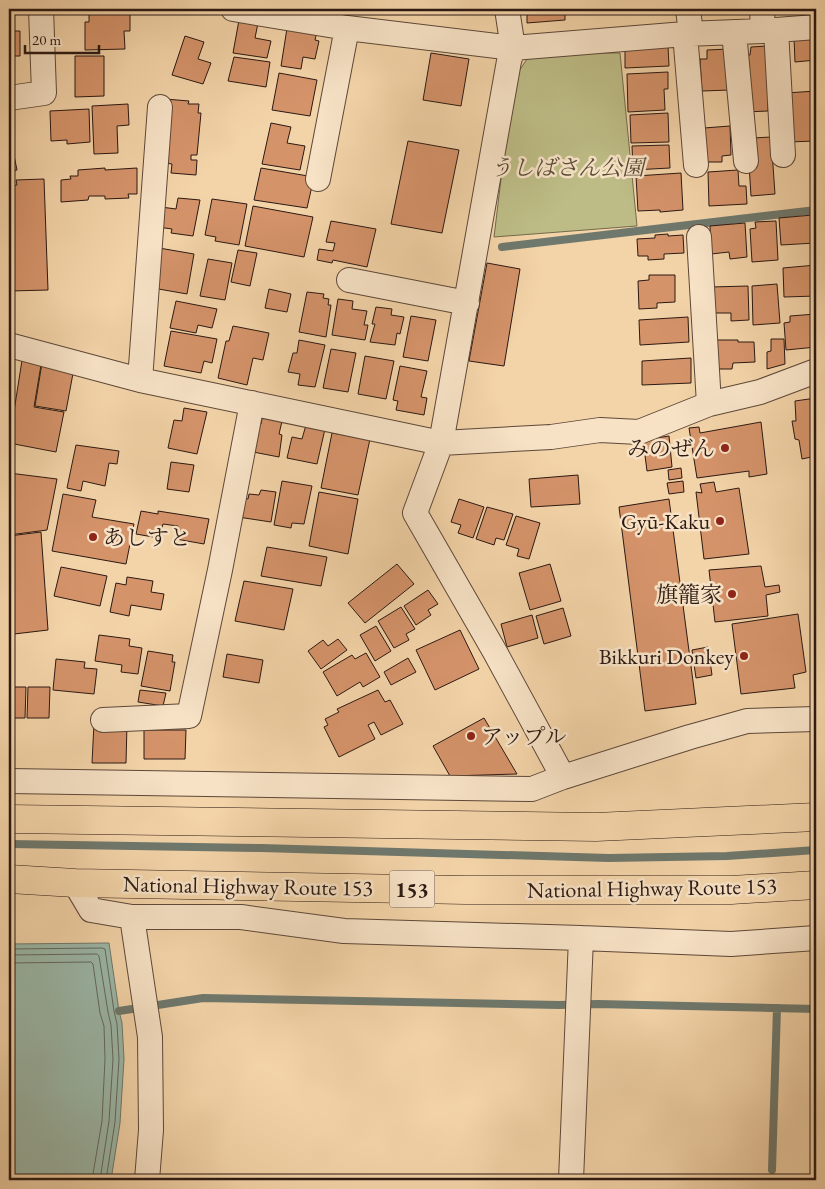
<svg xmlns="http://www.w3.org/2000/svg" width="825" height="1189" font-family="'EB Garamond','Noto Serif JP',serif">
<rect width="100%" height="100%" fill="#f3d3a8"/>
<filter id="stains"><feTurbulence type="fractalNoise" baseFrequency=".004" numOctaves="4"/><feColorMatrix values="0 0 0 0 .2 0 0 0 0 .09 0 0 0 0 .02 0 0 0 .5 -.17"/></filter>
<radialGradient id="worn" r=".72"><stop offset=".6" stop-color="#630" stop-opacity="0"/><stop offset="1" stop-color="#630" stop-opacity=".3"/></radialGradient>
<path fill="#bdbc86" stroke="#746a4c" d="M552,53H620L637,226L494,237L513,80L527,59Z"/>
<path fill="#9bb8a9" stroke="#6e786d" d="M109,943L119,1011L122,1023L124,1059L120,1123L111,1180H9V944Z"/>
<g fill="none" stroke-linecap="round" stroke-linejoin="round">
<path stroke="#63685e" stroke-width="1" d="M9,949L102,948L105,949L114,1011L117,1024L119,1059L115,1122L106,1180
M9,955L97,954L99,956L108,1012L111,1025L113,1059L109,1121L100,1180
M9,963L91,962L93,964L100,1013L104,1026L105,1059L102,1121L92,1180"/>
<path stroke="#6e786d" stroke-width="8" d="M502,247L816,210
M9,844L261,848L609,858L727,856L816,850
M119,1011L203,998L559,1005L598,1004L816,1009
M772,1170L777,1008"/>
</g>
<path fill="#d5936a" stroke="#2b1912" d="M89,9H130V31H124L125,49L85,50V22H89Z
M527,9H565V20L527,23Z
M239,20L258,23L255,38L271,41L267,58L233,53Z
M288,22L318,27L315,40L319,41L315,59L303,57L301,69L281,66Z
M9,31H20V56H9Z
M185,36L204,42L198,59L211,63L203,84L172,75Z
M816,37V60L795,62L794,38Z
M668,46L669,66L625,68V49Z
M767,46L768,111L745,112L744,55H750L751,47Z
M729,49L730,90L702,91L700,59H707V50Z
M431,53L469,59L461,106L423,100Z
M75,56H104V96L75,97Z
M234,57L270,62L266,87L228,81Z
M668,72V89H664L665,110L628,112L627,74Z
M279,73L317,80L310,116L272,110Z
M816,91V141L787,142L786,93Z
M165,99L189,101L188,104H199L198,113H201L197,155H191V160H197L196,175L171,173L172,164L165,163Z
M128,104L129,125L117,126L118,153L94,154L92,106Z
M89,109L90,142L67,144V140L51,141L50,111Z
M668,113L669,142L631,143L630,115Z
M271,123L291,127L287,143L305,146L300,170L262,164Z
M730,126L731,155L722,156V162H706L704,128Z
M10,136L17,170L9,172V137Z
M771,137L775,194L751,196L749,164L753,138Z
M408,141L459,150L442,233L391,224Z
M669,145L670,168L633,170L632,146Z
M105,168V170L137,168V194H128L129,198L105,199V196H89L88,200L61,202V180L71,179L70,176H78V170Z
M261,168L314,177L307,208L254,200Z
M738,170L739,186H746L747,204L709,206L708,172Z
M681,173L683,210L660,212V210L638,211L636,176Z
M44,179L48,290L10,291L9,299V186L17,185L16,180Z
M178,198L200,200L193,236L171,233L172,229L158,227L161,207L176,209Z
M212,199L247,204L239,245L215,241L216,237L205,235Z
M253,206L313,217L304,257L245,246Z
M813,215L815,243L781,245L779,218Z
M331,221L376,229L367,267L333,260L332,263L317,260L319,249L333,251L335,243L326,242Z
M776,221L778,260L752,262L750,229L756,228L755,222Z
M745,223L747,257L730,259L729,252L711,254L710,226Z
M668,234V236L683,235L684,253L664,254V259L648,260V256H638L637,239L655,238V235Z
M159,248L194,254L187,294L153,288Z
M238,250L257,253L250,286L231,282Z
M208,259L232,263L225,300L200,296Z
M487,263L520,269L504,366L469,361Z
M816,265V296L784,297L783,268Z
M649,275H675V302L657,303V308L639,309L638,281L649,280Z
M777,284L780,323L753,325L752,286Z
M748,286L749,320L731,321V313H711V287Z
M269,289L291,294L287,312L265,308Z
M307,292L324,294L323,298L329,299L328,305H331L326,337L299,332Z
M338,299L353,301L352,309L367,311L364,325H368L365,340L332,335Z
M176,301L217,309L212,328L198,325L196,333L170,328Z
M376,307L392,309L391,315L404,317L400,334L397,333L395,345L370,342L375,324H372Z
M816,314V347L786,350L784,323L790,322V316Z
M411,316L436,320L428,361L403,357Z
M688,317L689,342L640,345L639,320Z
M233,326L269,333L263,360L253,358L247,385L218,378L226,341H229Z
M171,331L217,339L212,363L204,361L201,373L164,366Z
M771,339H784L785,364L767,369V352L771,351Z
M299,340L325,345L315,387L298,385L300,374L288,372L293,353H297Z
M712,340H738V342H754L755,362L733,363L732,369H712Z
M331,349L356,353L348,392L323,388Z
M23,354L42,359L34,407L64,412L56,452L9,443Z
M365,356L394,361L386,399L358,394Z
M691,358V383L642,385V361Z
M42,363L74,368L66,411L35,406Z
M400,366L427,371L421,397L427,398L424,415L396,410L398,401L393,400Z
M816,398V456L802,459L799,440L795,439L792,421H796L795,401Z
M184,408L207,412L197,454L168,448L174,420L182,421Z
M263,414L283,417L279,434L282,435L279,457L248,451L253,423L261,424Z
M761,422L767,474L749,477V471L697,478L689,428L699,427L700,433Z
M306,425L325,429L317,464L287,458L292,437L302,439Z
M332,433L370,439L358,495L321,488Z
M669,436L672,467L647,471L643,440Z
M76,445L119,451L117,464L109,463L105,486L83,481L81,491L67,488Z
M171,462L194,465L189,492L167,489Z
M681,468L682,478L669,480L668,470Z
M9,473L57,479L47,530L9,535Z
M578,475L580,504L531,507L529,479Z
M282,481L312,486L304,524L292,523L291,528L274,525Z
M683,481L684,492L669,494L667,483Z
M714,482L716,492L739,488L749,554L704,559L696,492L702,493L700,484Z
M261,490L276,492L271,522L238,517L242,498L248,499L249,494L259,495Z
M319,492L358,499L348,554L309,546Z
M63,494L96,500L92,517L134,524L126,564L52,551Z
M459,499L484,507L473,538L458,533L461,525L451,522Z
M669,499L696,704L645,711L619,507Z
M487,507L513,514L504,540L496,538L494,545L476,539Z
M141,511L158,514V511L209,519L204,544L176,539L178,526L163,524L159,538L136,534Z
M516,516L540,523L529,559L517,556L519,549L506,545Z
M41,532L48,630L14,634L9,572V536Z
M267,547L327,557L321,586L261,576Z
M397,564L414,584L365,623L348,603Z
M550,564L561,601L530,610L519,573Z
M761,566L765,587L779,585L780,592L766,595L768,616L715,622L709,570Z
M61,567L107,576L100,606L54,596Z
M127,577L153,581L151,592L164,594L161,610L131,605L129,616L110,612L116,583L126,585Z
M244,581L293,589L284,630L235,621Z
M428,590L438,604L428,610L431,615L416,625L404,606Z
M401,607L415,629L406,634L409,640L394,648L378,621Z
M563,608L571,636L544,644L536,616Z
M798,614L806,672L793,675L795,688L741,694L732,624Z
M532,615L538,638L507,647L501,624Z
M376,626L391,651L375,661L360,635Z
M460,630L479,669L435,690L416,650Z
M99,635L130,639L129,646L142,648L138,674L121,672L122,665L95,661Z
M338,639L347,650L321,669L308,651L323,640L328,646Z
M708,647L712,675L696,678L692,650Z
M148,651L173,655L172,662H175L170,691L141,686Z
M366,653L380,677L363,687L360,682L337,696L323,672L352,655L355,659Z
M227,654L263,660L259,683L223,677Z
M408,658L416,672L391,685L384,672Z
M56,659L85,662L84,668L97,669L94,694L53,690Z
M9,687H26L25,718H9Z
M28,687H50L49,718H27Z
M140,690L166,693L163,706L138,702Z
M378,690L385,702L390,700L403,724L381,735L374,722L368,725L375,739L339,757L324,727L328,725L325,719L339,712L337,709Z
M484,718L517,774L450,776L433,746Z
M94,723L127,724L126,763H92Z
M144,730H186L185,759H144Z"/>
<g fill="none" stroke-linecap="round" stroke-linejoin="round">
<g stroke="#5d4838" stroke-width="26">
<path id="street" d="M233,9L347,28L513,48L685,34L763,31L816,27
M507,9L513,48L509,61L441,443L415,513L495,652L563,777
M688,9L691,34
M762,9L763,31
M776,30L783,155
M734,32L746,161
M685,34L696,165
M9,98L44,93L41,9
M318,179L347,28
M699,237L709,404
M349,280L467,303
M9,345L140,380L441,443L551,437L600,430L639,432L709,404L760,392L816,371
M140,380L160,107
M103,720L189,716L220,570L252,403
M9,781L532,789L563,777L690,737L747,721L816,719
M75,883L91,910L132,917H241L344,931L581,938L731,944L816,938
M132,917L150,1037L151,1130L147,1180
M571,1180L581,938"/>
</g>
<g stroke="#2b1912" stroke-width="29">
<path id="highway" d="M9,819L596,827L816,817
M9,879L75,883L466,890H731L816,885"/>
</g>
<use href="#street" stroke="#f7e2c6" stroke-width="24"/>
<use href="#highway" stroke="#f3d3a8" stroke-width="28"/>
</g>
<g fill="#8f2418" stroke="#f7e2c6" stroke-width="2">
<circle cx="725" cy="448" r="5"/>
<circle cx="720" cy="521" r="5"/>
<circle cx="93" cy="537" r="5"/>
<circle cx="732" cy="594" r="5"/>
<circle cx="744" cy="656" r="5"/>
<circle cx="471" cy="736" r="5"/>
</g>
<g text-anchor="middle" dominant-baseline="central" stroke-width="5" stroke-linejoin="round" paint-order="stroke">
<rect fill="#f7e2c6" stroke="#685548" stroke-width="1" x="389.5" y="870.5" width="45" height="37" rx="4"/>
<g font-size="21" font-weight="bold" fill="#2b1912">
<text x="412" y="889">153</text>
</g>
<g font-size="22" font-style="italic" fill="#574a35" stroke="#f7e2c6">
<text x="567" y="167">うしばさん公園</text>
</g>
<g font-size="22" fill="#2b1912" stroke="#f7e2c6" text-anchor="end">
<text x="715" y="448">みのぜん</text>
<text x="710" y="521">Gyū-Kaku</text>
<text x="103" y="537" text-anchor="start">あしすと</text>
<text x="722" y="594">旗籠家</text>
<text x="734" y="656">Bikkuri Donkey</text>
<text x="481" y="736" text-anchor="start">アップル</text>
</g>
<g font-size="22" fill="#2b1912" stroke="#f7e2c6">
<text transform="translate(248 886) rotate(1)">National Highway Route 153</text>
<text transform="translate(652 888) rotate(-1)">National Highway Route 153</text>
</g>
</g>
<rect width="825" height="1189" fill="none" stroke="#f3d3a8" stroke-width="30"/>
<rect x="10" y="10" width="805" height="1169" fill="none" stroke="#2b1912" stroke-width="2.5"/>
<rect x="15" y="15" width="795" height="1159" fill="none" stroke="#2b1912"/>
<path d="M25 45v8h74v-8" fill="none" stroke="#2b1912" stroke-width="2.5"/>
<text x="32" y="45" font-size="15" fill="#2b1912" stroke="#f7e2c6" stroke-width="4" paint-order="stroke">20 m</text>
<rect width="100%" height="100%" filter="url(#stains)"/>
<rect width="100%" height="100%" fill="url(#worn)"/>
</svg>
